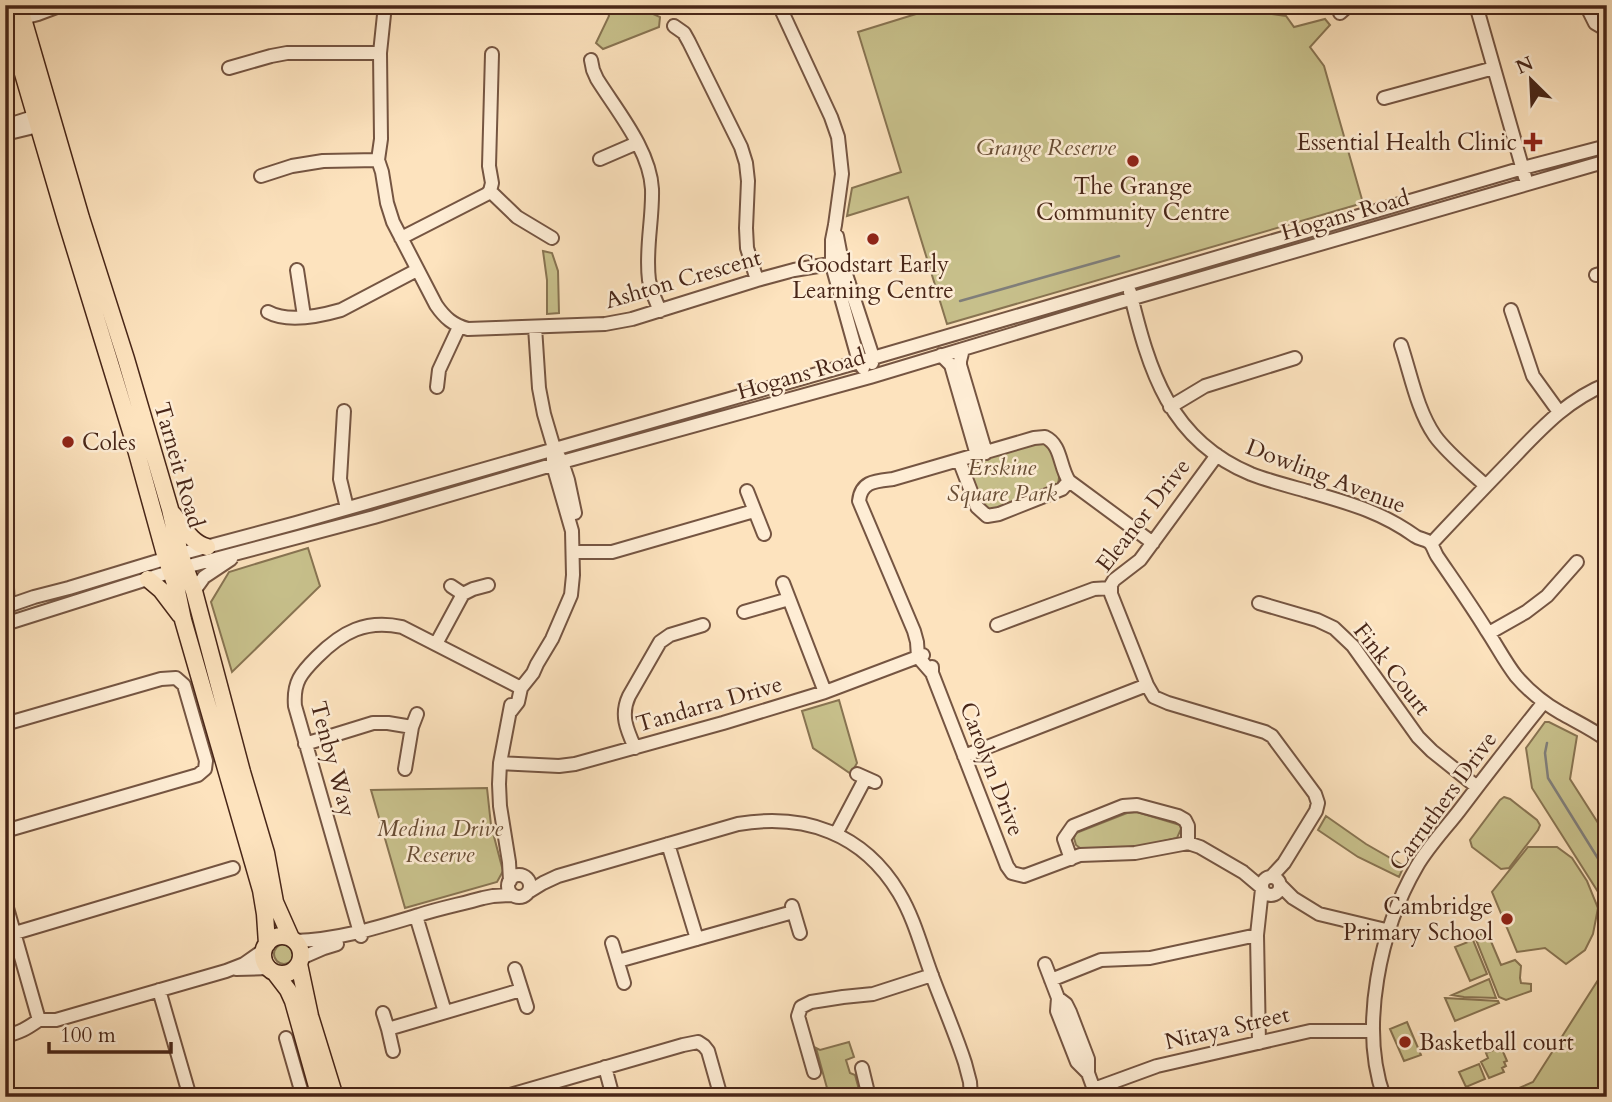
<svg xmlns="http://www.w3.org/2000/svg" width="1612" height="1102" font-family="Cardo,serif">
<rect width="100%" height="100%" fill="#fde3be"/>
<filter id="stains"><feTurbulence type="fractalNoise" baseFrequency=".00286" numOctaves="4"/><feColorMatrix values="0 0 0 0 .2 0 0 0 0 .09 0 0 0 0 .02 0 0 0 .5 -.17"/></filter>
<radialGradient id="worn" r=".72"><stop offset=".6" stop-color="#630" stop-opacity="0"/><stop offset="1" stop-color="#630" stop-opacity=".3"/></radialGradient>
<path fill="#c8c18c" stroke="#887452" stroke-width="2" d="M606,5H633L660,17L659,27L603,49L596,43L609,16Z
M945,5H1208L1286,16L1294,27L1325,19L1330,25L1310,47L1324,66L1363,203L947,324L908,197L847,216L852,188L901,172L858,32Z
M543,251L552,253L558,271L559,313L547,314V280Z
M1042,441L1052,447C1055,459 1063,474 1057,485L997,510H985L969,469L972,462Z
M308,548L320,586L232,672L211,602L229,572Z
M839,700L857,763L851,774L813,748L802,711Z
M1545,722H1549L1577,736L1570,779L1607,837V906L1532,788L1526,748Z
M487,788L491,825L503,871L497,882L405,908L371,790Z
M1504,797L1510,799L1537,820L1540,825L1538,830L1509,868L1501,869L1472,847L1470,840L1500,800Z
M1137,812L1180,825L1181,829L1177,838L1133,848H1080L1076,845L1074,838L1076,833L1127,813Z
M1326,816L1366,844L1404,866L1399,877L1358,857L1318,830Z
M1528,847H1557L1572,858L1587,881L1598,908L1593,934L1585,950L1566,964L1545,948L1517,952L1492,892Z
M1487,932L1501,965L1515,960L1521,966L1520,978L1521,983L1531,984V991L1506,1000L1499,997L1475,937Z
M1473,940L1487,974L1470,981L1455,947Z
M274 954a10 10 0 1 1 20 0a10 10 0 1 1-20 0Z
M1607,966V1097H1498L1533,1082Z
M1489,979L1496,998L1464,997L1452,995Z
M1445,998L1498,1001L1499,1003L1455,1021Z
M1407,1022L1421,1055L1404,1061L1390,1029Z
M849,1042L854,1057L846,1060L850,1073L855,1075L861,1097L853,1093L840,1097H824L822,1089L827,1088L816,1048L820,1050Z
M1501,1047L1507,1061L1504,1062L1506,1066L1502,1068L1504,1072L1489,1078L1481,1062L1488,1058L1486,1053Z
M1479,1064L1485,1079L1466,1087L1459,1072Z"/>
<g fill="none" stroke-linecap="round" stroke-linejoin="round">
<path stroke="#807f7b" stroke-width="2.5" d="M960,301L1119,256
M1547,743L1545,753L1548,778L1607,873
M1605,1097L1603,1093L1607,1084"/>
<g stroke="#755542" stroke-width="16">
<path id="minor" d="M385,5L380,53L381,139L378,160L382,172L387,203L393,222L436,305C445,318 453,325 468,329L605,324L632,319L757,280L794,270L842,262
M779,5L831,117L838,137L842,174L835,225L832,240V265L856,351L859,362L863,368
M1476,5L1525,177
M1586,5L1595,23L1607,30
M1340,13L1349,5
M15,20L38,14L62,5
M674,26L684,33L689,42L741,147L746,163L748,181L746,228L747,248L757,280
M591,60L593,70L597,79C617,111 650,150 652,189C653,219 645,250 649,280C651,291 656,301 660,311
M229,68L271,56L287,53H380
M1384,98L1494,68
M5,126L30,118L42,117
M5,134L38,126L45,121
M600,159L637,143
M261,176L292,166L323,161L378,160
M490,191L517,217L552,238
M837,236L842,262L873,357L872,363
M401,238L487,194L490,191L492,183L489,166L492,54
M297,270L304,316
M1596,275L1607,272
M1130,292C1149,370 1169,440 1251,474C1269,481 1289,486 1307,491C1348,503 1380,511 1415,536C1419,539 1425,539 1429,542C1433,545 1434,551 1437,556C1454,581 1471,605 1487,631C1497,646 1505,662 1516,676C1528,690 1545,704 1561,713C1577,722 1592,729 1607,740
M1511,310L1533,376L1559,412
M268,312C288,323 320,316 341,310L417,270
M535,327L539,388L544,414L554,448L562,462L568,480L575,513
M1401,345C1411,375 1417,410 1435,436C1448,454 1470,471 1486,486
M963,349L960,361V365L986,453
M941,355L951,365L977,455
M437,387L439,370L459,327
M1170,407L1205,386L1295,358
M344,411L340,479L347,508
M1217,455L1140,560L1114,580L1111,585V594L1147,685L1154,697L1168,703L1265,732L1272,736L1315,794L1318,803L1316,811L1284,863L1271,877
M959,460L977,507L987,516L999,514L1057,491L1062,489L1069,481
M747,491L764,534
M1431,544C1457,516 1483,489 1510,461C1539,431 1566,400 1607,384
M5,552L8,606
M573,552H612L754,511
M783,583L825,692
M451,586L463,594
M194,591L204,577L231,559
M1259,603L1317,620L1334,628L1353,646L1418,737L1432,751L1477,787
M5,607L34,597L69,588L191,551L296,523L859,362L1523,168L1607,146
M744,612L789,599
M5,624L185,567L374,517L562,462L870,377L1116,303L1607,161
M997,625L1094,589L1111,588
M1489,633L1526,612L1547,596L1577,562
M436,644L463,594L473,589L488,585
M932,667V673L1007,866L1012,873L1024,876L1080,855L1135,853L1188,843L1200,847L1243,872L1262,888
M932,673L918,657L917,642L914,631L859,501C861,481 876,481 893,479L1034,438L1045,437C1062,445 1059,466 1069,481L1153,543
M511,711L518,702L521,688L533,673L537,664L552,639L571,595L573,575L572,531L553,465V457
M5,724L161,679L176,678L184,685L206,761L205,769L198,775L5,831
M305,744L373,723H388L412,727
M635,748C627,730 620,715 629,696L660,642L670,635L703,625
M964,756L1147,685
M500,763L559,766L575,764L723,723L825,692L923,655
M405,769L412,727L417,714
M857,774L875,782
M836,834L865,779
M668,844L697,939
M1071,859L1064,839L1073,826L1123,806L1137,805L1178,816L1185,820L1188,826V843
M508 886a11 11 0 1 1 22 0a11 11 0 1 1-22 0Z
M1262 886a9 9 0 1 1 18 0a9 9 0 1 1-18 0Z
M510,881L509,862L500,806L499,784L500,763L511,705
M1280,885L1293,898L1319,914L1390,931
M530,891L543,883L558,876L738,824C805,813 863,833 899,893C914,918 921,946 931,973C942,1003 955,1032 965,1063L970,1082L971,1097
M5,901L39,1020
M792,906L800,933
M416,916L445,1012
M15,933L233,868
M361,936L295,706C293,682 301,673 317,657C342,632 366,619 402,627L521,688
M295,941C338,940 379,927 419,915C440,908 462,904 483,898L493,896L512,895
M612,943L624,983
M301,958L324,948L337,944
M618,961L793,912
M1045,964L1058,998L1066,1004L1070,1012L1088,1059V1073L1096,1095
M236,969L269,968
M515,969L527,1007
M1051,980L1101,960L1150,958L1257,935
M159,990L190,1097
M1058,998L1057,1011L1077,1062L1088,1073
M383,1013L388,1029L393,1051
M388,1029L521,990
M5,1036C21,1032 26,1029 39,1020H56L226,971L244,964L264,950
M286,1038L303,1097
M1259,1043L1257,935L1262,889
M605,1067L613,1097
M862,1068L869,1097
M814,1072L798,1016L801,1007L811,1002L843,997L873,994L932,975
M1094,1089L1157,1066L1310,1031H1373
M503,1097L683,1045L698,1042L704,1046L708,1051L721,1097
M1384,1097C1359,1027 1380,929 1417,866C1428,847 1445,829 1459,811C1487,774 1515,738 1544,702"/>
</g>
<g stroke="#482618" stroke-width="19">
<path id="major" d="M19,5L81,218L126,359L170,509L180,554L194,591L242,772L266,853L275,902L291,938
M5,12L66,220L132,435L166,558L176,586L183,620L261,890L265,914L267,944
M173,514C183,526 191,543 207,547
M148,579L161,590L180,615
M263 955a19 19 0 1 1 38 0a19 19 0 1 1-38 0Z
M299,964L310,1016L335,1097
M275,973L288,990L293,1001L320,1097"/>
</g>
<use href="#minor" stroke="#feedd5" stroke-width="12"/>
<use href="#major" stroke="#fde3be" stroke-width="16"/>
</g>
<g fill="#8f2418" stroke="#feedd5" stroke-width="2.5">
<path d="M1529.5 131.5h7v7h7v7h-7v7h-7v-7h-7v-7h7z"/>
<circle cx="1133" cy="161" r="7"/>
<circle cx="873" cy="239" r="7"/>
<circle cx="68" cy="442" r="7"/>
<circle cx="1507" cy="919" r="7"/>
<circle cx="1405" cy="1042" r="7"/>
</g>
<g text-anchor="middle" dominant-baseline="central" stroke-width="5" stroke-linejoin="round" paint-order="stroke">
<g font-size="23" fill="#482618" stroke="#feedd5" text-anchor="end">
<text x="1517" y="142">Essential Health Clinic</text>
<text x="1133" y="186" text-anchor="middle">The Grange<tspan x="1133" dy="26">Community Centre</tspan></text>
<text x="873" y="264" text-anchor="middle">Goodstart Early<tspan x="873" dy="26">Learning Centre</tspan></text>
<text x="82" y="442" text-anchor="start">Coles</text>
<text x="1493" y="906">Cambridge<tspan x="1493" dy="26">Primary School</tspan></text>
<text x="1419" y="1042" text-anchor="start">Basketball court</text>
</g>
<g font-size="23" font-style="italic" fill="#684d35" stroke="#feedd5">
<text x="1046" y="147">Grange Reserve</text>
<text x="1002" y="467">Erskine<tspan x="1002" dy="26">Square Park</tspan></text>
<text x="440" y="828">Medina Drive<tspan x="440" dy="26">Reserve</tspan></text>
</g>
<g font-size="23" fill="#482618" stroke="#feedd5">
<text transform="translate(1345 215) rotate(-16)">Hogans Road</text>
<text transform="translate(683 279) rotate(-16)">Ashton Crescent</text>
<text transform="translate(801 374) rotate(-16)">Hogans Road</text>
<text transform="translate(179 465) rotate(74)">Tarneit Road</text>
<text transform="translate(1326 476) rotate(21)">Dowling Avenue</text>
<text transform="translate(1143 515) rotate(-52)">Eleanor Drive</text>
<text transform="translate(1392 669) rotate(52)">Fink Court</text>
<text transform="translate(709 704) rotate(-16)">Tandarra Drive</text>
<text transform="translate(333 759) rotate(75)">Tenby Way</text>
<text transform="translate(992 769) rotate(69)">Carolyn Drive</text>
<text transform="translate(1443 801) rotate(-54)">Carruthers Drive</text>
<text transform="translate(1227 1028) rotate(-13)">Nitaya Street</text>
</g>
</g>
<rect width="1612" height="1102" fill="none" stroke="#fde3be" stroke-width="28"/>
<rect x="7" y="7" width="1598" height="1088" fill="none" stroke="#482618" stroke-width="3.5"/>
<rect x="14" y="14" width="1584" height="1074" fill="none" stroke="#482618" stroke-width="2"/>
<g transform="translate(1531 80) rotate(336)" stroke="#feedd5" stroke-width="5" paint-order="stroke">
<path d="M0-5L12 26L0 18L-12 26Z" fill="#482618"/>
<text y="-10" font-size="19" font-weight="bold" text-anchor="middle" fill="#482618">N</text>
</g>
<path d="M49 1042v10h122v-10" fill="none" stroke="#482618" stroke-width="3.5"/>
<text x="60" y="1042" font-size="21" fill="#482618" stroke="#feedd5" stroke-width="5" paint-order="stroke">100 m</text>
<rect width="100%" height="100%" filter="url(#stains)"/>
<rect width="100%" height="100%" fill="url(#worn)"/>
</svg>
